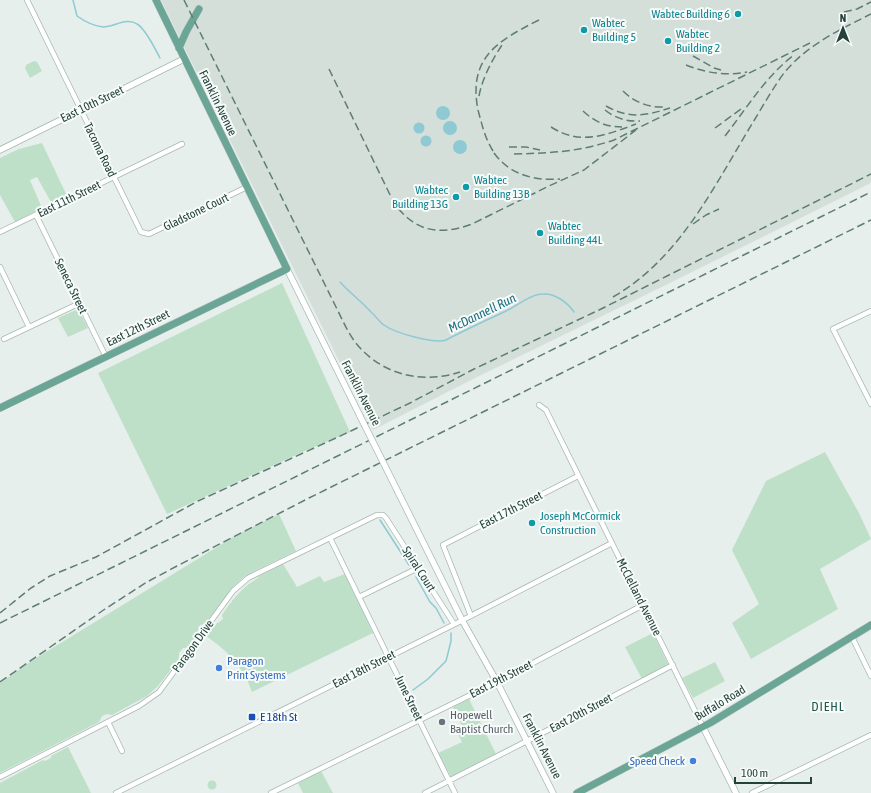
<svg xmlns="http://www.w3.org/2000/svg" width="871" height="793" font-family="'Asap Condensed',sans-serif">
<rect width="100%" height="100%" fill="#e6efeb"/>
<path fill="#d4dfda" d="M161,0H871V183L678,279L473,379L373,430Z"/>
<path fill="#bfe0c8" d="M34,61L37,62L42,71L30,78L25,68L26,65Z
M42,143L67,196L52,204L37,177L30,180L42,208L15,222L0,195V158L19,149Z
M282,283L350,432L307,450L167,514L98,373Z
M78,309L88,328L68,337L58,318Z
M825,452L859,513L871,539L820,569L838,609L751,659L732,623L759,604L732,550L766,481Z
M279,514L296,551L245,576L234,586L206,623C196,626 200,627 197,635C195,639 190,645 186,648H183L179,653V659L158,686L147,696L112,715L107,714L102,716L99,722L0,773V683L33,660L235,536Z
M283,564L297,587L320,576L324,582L345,574L362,609L373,633L252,692C244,668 227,650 206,636L217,623H218L223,619L222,615C232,600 242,587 258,578V577Z
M653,633L668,664L642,679L625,647Z
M715,662L725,681L693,698L682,678Z
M469,699L496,754L451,777L438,753L462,742L455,729L462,726L453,707Z
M68,747L91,793H0V783L43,760L45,761L51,758V756Z
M321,771L333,793H303L298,783Z
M207.5 785a4.5 4.5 0 1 1 9 0a4.5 4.5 0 1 1-9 0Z"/>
<path fill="#8ec9d4" d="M436 113a7 7 0 1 1 14 0a7 7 0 1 1-14 0Z
M443 128a7 7 0 1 1 14 0a7 7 0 1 1-14 0Z
M413.5 128a5.5 5.5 0 1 1 11 0a5.5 5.5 0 1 1-11 0Z
M420.5 141a5.5 5.5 0 1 1 11 0a5.5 5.5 0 1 1-11 0Z
M453 147a7 7 0 1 1 14 0a7 7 0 1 1-14 0Z"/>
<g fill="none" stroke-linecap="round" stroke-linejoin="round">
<path stroke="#8ec9d4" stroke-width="1.5" d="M73,0L77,16C84,21 94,26 103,27C114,27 127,17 137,24C146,29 155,49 160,58
M340,282C350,293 361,301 371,312C376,316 379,322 384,325C395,333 434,344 446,340C465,330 485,321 504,312C516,307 530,294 543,294C555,293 568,303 574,312
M380,520L409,565
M416,577L430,602L436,608L444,623
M413,690L428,679L446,661L451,641V633"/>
<g stroke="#a8b8b2" stroke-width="6">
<path id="minor" d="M27,0L141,232L149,234L247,187
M36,215L106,357
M0,232L182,144
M0,267L29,327
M871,311L833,329L871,404
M4,339L80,303
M539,405L546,410L703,727
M330,538L455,793
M359,597L418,568
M471,616L443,545L578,476
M852,637L871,676
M108,722L122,751
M0,777L139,706L159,692L233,591L248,578L377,515H383L386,518L454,624
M116,793L459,622L612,543
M271,793L497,682L643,605
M425,793L527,741L673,665
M752,793L871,735"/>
</g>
<g stroke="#a8b8b2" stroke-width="7">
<path id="tertiary" d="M0,150L184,59
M287,269L360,416
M398,492L462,620L497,682L553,793
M703,727L736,793"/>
</g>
<g stroke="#c2cac8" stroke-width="8">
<path id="primary" d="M179,48L186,32L199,9
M0,408L287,269L156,0
M577,793L710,723L871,625"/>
</g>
<use href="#minor" stroke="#fff" stroke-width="4.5"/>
<use href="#tertiary" stroke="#fff" stroke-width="5.5"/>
<use href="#primary" stroke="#6aa596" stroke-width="7"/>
<path stroke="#5f7d75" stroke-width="1.5" stroke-dasharray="8 4" stroke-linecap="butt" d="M184,0L336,307C342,319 347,331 355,342C380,374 421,385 460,372
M844,12L857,9L871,2
M693,56L714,68L721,70
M686,65C706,73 726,76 747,72
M329,69L394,203C415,232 439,236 472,224L549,186L584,170L636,130
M623,91C635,103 650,108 666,107
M479,96C482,79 492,60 502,45
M606,106C629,119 645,116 670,108
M605,110C615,118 627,122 640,121
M583,111C595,122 606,127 622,127
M551,127C581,146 606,135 636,124
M715,128L741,109
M725,136C746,109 766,76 794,55
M509,147H526L540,150
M493,151C485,138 482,125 478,110C468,58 497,41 539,20
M494,153C510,175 535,181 560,179
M514,154C550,153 579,152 614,140L812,42
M693,224L706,215L719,209
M613,297C681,258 715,184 755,119C764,104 773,88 784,73C807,45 839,30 871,14
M0,613L31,588L50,576L96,557L198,501L336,438L410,403L474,369L599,310L871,174
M0,623L871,192
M0,682L105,609L147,582L177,566L309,498L871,220"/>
<g stroke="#a8b8b2" stroke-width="7" stroke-linecap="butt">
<path id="tertiary-bridge" d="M360,416L398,492"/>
</g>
<use href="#tertiary-bridge" stroke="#fff" stroke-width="5.5"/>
</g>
<g fill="#0f9aa8" stroke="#f7fbf9" stroke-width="1.5">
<circle cx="738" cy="14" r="4"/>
<circle cx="584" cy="30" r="4"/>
<circle cx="668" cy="41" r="4"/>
<circle cx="466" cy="187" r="4"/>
<circle cx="456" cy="197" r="4"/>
<circle cx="540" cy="233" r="4"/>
<circle cx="532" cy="523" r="4"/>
</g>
<g fill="#3f7fe0" stroke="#f7fbf9" stroke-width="1.5">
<circle cx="219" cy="668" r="4"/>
<circle cx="693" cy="761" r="4"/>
</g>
<rect fill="#1a4fb4" stroke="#f7fbf9" stroke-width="1.5" x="248" y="713" width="8" height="8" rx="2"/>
<circle fill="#6b7280" stroke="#f7fbf9" stroke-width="1.5" cx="442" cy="722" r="4"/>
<g text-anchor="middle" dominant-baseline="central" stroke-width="4" stroke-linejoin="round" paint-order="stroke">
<g font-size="12" fill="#0d838f" stroke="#f7fbf9" text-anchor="start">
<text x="730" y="14" text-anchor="end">Wabtec Building 6</text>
<text x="592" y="23">Wabtec<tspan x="592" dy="14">Building 5</tspan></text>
<text x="676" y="34">Wabtec<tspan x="676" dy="14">Building 2</tspan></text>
<text x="474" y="180">Wabtec<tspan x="474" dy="14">Building 13B</tspan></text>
<text x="448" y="190" text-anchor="end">Wabtec<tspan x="448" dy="14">Building 13G</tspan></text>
<text x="548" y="226">Wabtec<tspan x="548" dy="14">Building 44L</tspan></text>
<text x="540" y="516">Joseph McCormick<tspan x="540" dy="14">Construction</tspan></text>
</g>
<g font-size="12" fill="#24423a" stroke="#f7fbf9">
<text transform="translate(218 103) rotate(64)">Franklin Avenue</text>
<text transform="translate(92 104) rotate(-26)">East 10th Street</text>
<text transform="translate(100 150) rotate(64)">Tacoma Road</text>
<text transform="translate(69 199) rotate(-26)">East 11th Street</text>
<text transform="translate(196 212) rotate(-26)">Gladstone Court</text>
<text transform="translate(71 286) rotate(64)">Seneca Street</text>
<text transform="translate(138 328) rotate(-26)">East 12th Street</text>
<text transform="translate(361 393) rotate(63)">Franklin Avenue</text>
<text transform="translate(511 510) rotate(-27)">East 17th Street</text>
<text transform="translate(419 569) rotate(57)">Spiral Court</text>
<text transform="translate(639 597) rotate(63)">McClelland Avenue</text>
<text transform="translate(193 646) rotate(-54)">Paragon Drive</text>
<text transform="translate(364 669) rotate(-27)">East 18th Street</text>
<text transform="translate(501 679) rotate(-27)">East 19th Street</text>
<text transform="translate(409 698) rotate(64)">June Street</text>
<text transform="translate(720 703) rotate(-31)">Buffalo Road</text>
<text transform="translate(581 713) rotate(-28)">East 20th Street</text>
<text transform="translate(542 746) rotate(63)">Franklin Avenue</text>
</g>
<g font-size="12" fill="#366cbe" stroke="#f7fbf9" text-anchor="start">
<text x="227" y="661">Paragon<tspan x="227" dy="14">Print Systems</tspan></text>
<text x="685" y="761" text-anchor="end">Speed Check</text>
</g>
<g font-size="12" fill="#5b616d" stroke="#f7fbf9" text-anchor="start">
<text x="450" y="715">Hopewell<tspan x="450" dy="14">Baptist Church</tspan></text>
</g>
<g font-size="12" fill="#164399" stroke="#f7fbf9" text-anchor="start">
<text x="260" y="717">E 18th St</text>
</g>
<g font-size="13" font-style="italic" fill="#1c6f80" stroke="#f7fbf9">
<text transform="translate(482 313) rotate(-26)">McDannell Run</text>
</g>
<g font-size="13" letter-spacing="1" fill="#1f5548" stroke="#f7fbf9">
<text x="828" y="706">DIEHL</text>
</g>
</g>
<g transform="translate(843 28)" stroke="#f7fbf9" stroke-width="3" paint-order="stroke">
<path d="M0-3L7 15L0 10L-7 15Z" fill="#24423a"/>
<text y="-6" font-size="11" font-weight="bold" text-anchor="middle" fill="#24423a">N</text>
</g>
<path d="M735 777v6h76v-6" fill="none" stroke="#24423a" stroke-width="2"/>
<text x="741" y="777" font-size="12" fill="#24423a" stroke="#f7fbf9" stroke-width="3" paint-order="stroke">100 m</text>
</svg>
